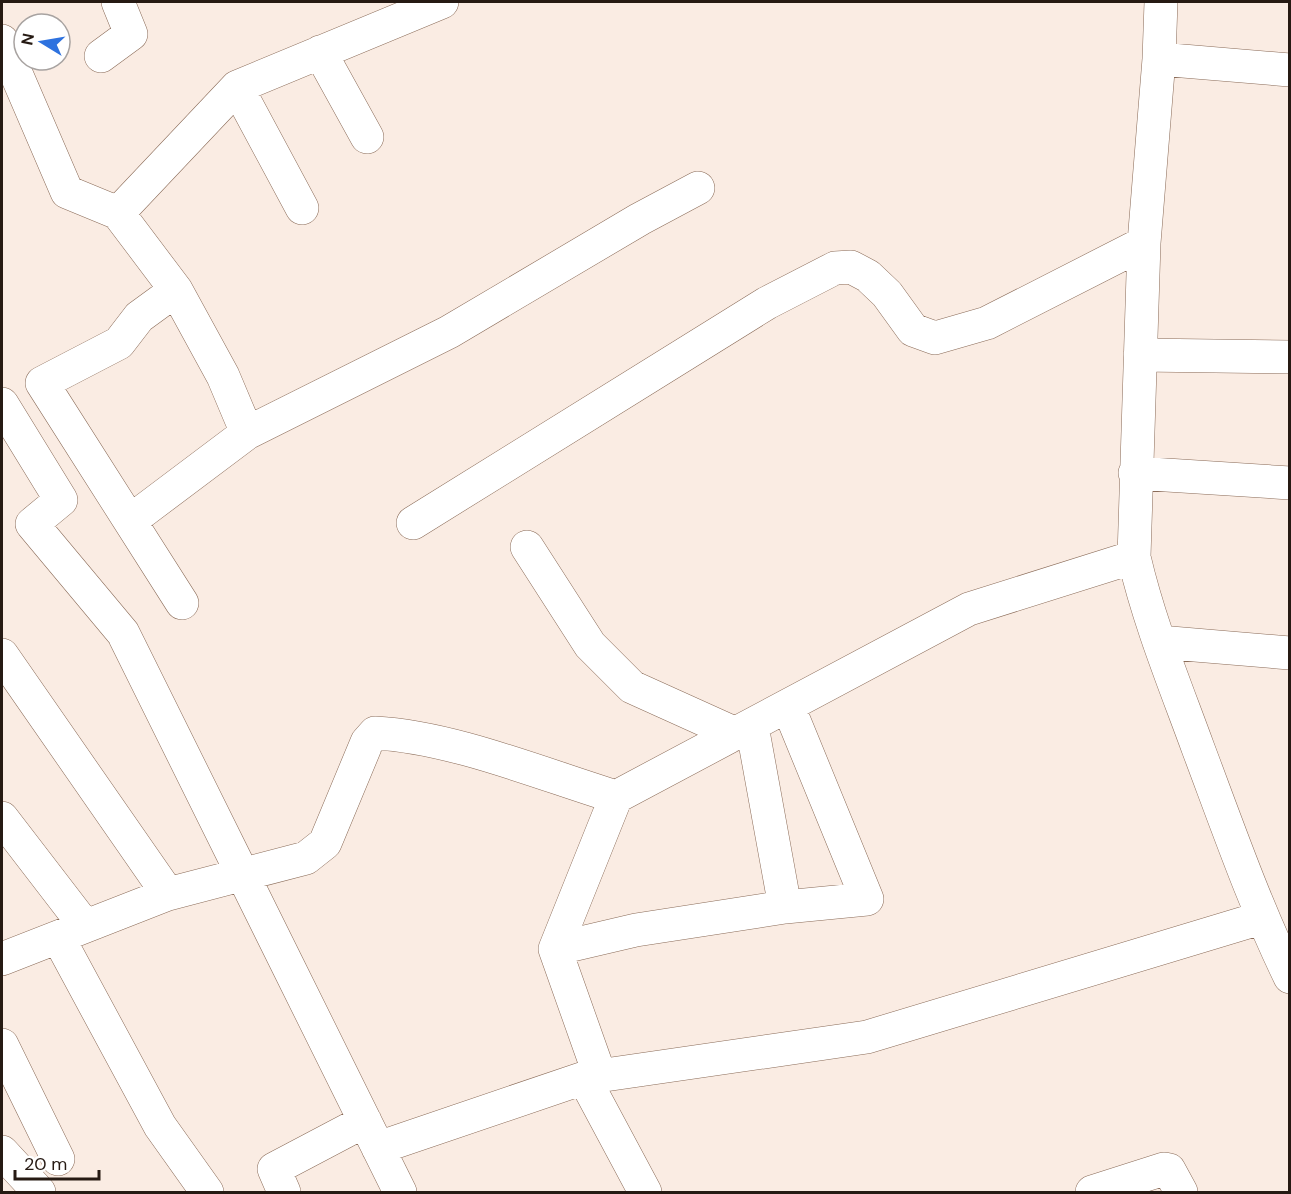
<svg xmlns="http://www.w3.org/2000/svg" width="1291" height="1194" font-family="'DM Sans',sans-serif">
<rect width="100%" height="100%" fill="#faece3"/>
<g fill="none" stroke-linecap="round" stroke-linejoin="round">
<g stroke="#8a6b58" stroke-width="34">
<path id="minor" d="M1161,2L1159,59L1144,243L1134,557C1149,622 1175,685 1198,748C1227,825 1254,903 1290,977
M2,41L67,192L118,213L176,290L223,376L247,433
M320,52L367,137
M101,56L131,34L118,2
M1159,59L1290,70
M237,87L302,208
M118,213L237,87L442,2
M176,290L139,317L119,343L42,383L182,603
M1140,355L1290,357
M2,404L61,500L32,524L123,633L400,1192
M1135,473L1290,483
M130,521L247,433L449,332L640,219L698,188
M413,523L767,303L835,268L851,267L868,276L887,294L913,330L935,338L987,323L1144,243
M527,547L590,645L632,687L736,734
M1159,642L1290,653
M2,655L168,894
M2,818L85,926
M785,907L867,899L788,706
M58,937L160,1126L207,1192
M555,949L636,930L785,907L752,726
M2,959L168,894L306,858L325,843L367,742L375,733C452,737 541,774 616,797
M2,1045L58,1159
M600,1076L555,949L616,797L969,609L1134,557
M584,1078L645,1192
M378,1148L584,1078L867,1037L1261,918
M2,1152L39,1192
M284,1192L274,1169L365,1121
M1092,1192L1164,1169L1169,1170L1181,1192"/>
</g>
<use href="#minor" stroke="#fff" stroke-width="33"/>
</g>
<rect width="1291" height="1194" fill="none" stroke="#261a13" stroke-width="6"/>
<g transform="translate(42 42) rotate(281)"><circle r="28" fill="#ffffff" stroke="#a8a3a1" stroke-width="1.5"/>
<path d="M0-4.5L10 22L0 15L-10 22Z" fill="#2e72df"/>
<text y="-9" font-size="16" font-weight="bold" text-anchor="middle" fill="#261a13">N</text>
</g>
<path d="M15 1170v9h84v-9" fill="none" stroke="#261a13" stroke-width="3"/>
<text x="24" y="1170" font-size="18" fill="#261a13" stroke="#ffffff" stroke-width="4.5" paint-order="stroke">20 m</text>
</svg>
